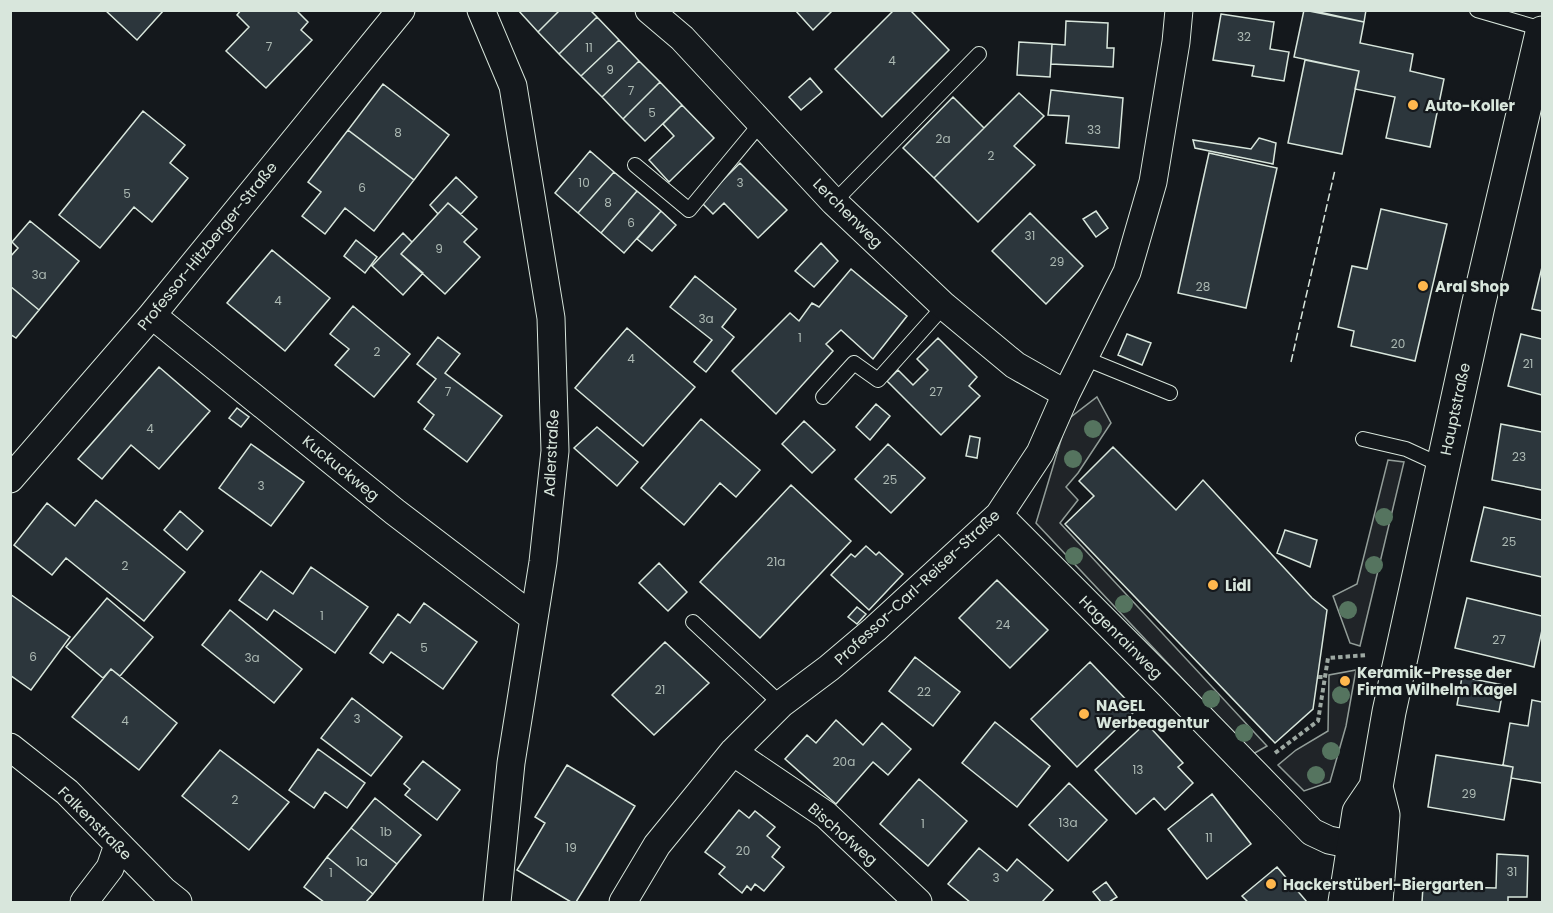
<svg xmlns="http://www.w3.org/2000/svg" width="1553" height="913" font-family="Poppins,sans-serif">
<rect width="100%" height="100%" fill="#14181c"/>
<path fill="#202428" stroke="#939e99" stroke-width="1.5" d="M1097,397L1111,423L1078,473L1066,487L1078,500L1060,523L1267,746L1253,754L1036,523L1067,420Z
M1388,460L1404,462L1360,646L1350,643L1333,596L1357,584Z
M1356,670L1346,726L1330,782L1304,791L1278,765L1296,750L1328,731L1329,675Z"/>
<path fill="#2c363c" stroke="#d8e6dc" stroke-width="1.5" d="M105,10H164L137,40Z
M241,10H296L308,22L301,30L312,40L266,88L226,51L249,27L237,15Z
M518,10H560L538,32Z
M560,10H590L597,17L559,54L538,32Z
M795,10H833L813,30Z
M894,10H910L949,50L882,117L835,69Z
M1304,10L1364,22L1360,43L1413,54L1410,71L1444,79L1430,147L1386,138L1395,97L1355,89L1359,71L1294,57Z
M1310,10H1366L1364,22Z
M1221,14L1274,22L1270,49L1289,52L1284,81L1252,76L1254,66L1213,60Z
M597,17L619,40L581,76L559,54Z
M1066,21L1108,23L1107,48H1114L1113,67L1051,64L1052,44L1065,45Z
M619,40L639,61L602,97L581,76Z
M1019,42L1052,44L1050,77L1017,75Z
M1305,60L1359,71L1342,154L1288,143Z
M639,61L660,82L623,119L602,97Z
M810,78L822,92L801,110L789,97Z
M660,82L682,105L645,141L623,119Z
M383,84L449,135L414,180L348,130Z
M1051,90L1123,98L1119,148L1066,143L1069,116L1048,115Z
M1019,93L1044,116L1014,146L1035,165L978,222L934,178Z
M953,97L984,128L934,178L903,148Z
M682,105L714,138L669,182L649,160L674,136L663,124Z
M143,111L185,145L170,163L188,178L152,222L134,207L100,248L59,215Z
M348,130L414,180L374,231L345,208L325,234L302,216L321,192L308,182Z
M1259,138L1276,143L1273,164L1195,148L1193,140L1251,149Z
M590,151L614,172L578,213L555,193Z
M1209,153L1277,168L1246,308L1178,293Z
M740,163L787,210L758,238L724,203L713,214L701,202Z
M614,172L637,191L601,233L578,213Z
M456,177L477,197L461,214L448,203L438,214L430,205Z
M637,191L661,211L624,253L601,233Z
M448,203L477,229L464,242L480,257L445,294L401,254Z
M1381,209L1447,224L1415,361L1351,346L1354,331L1338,327L1352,266L1367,269Z
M661,211L676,225L652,251L637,239Z
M1096,211L1108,228L1096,237L1083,219Z
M1030,213L1083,266L1046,304L992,251Z
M30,221L79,261L39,310L10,286V257L18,248L12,242Z
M403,233L412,242L401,254L423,273L403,295L372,266Z
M356,240L377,257L365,273L344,256Z
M821,243L838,261L814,287L795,271Z
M272,250L330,298L285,351L227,303Z
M1542,267V311L1532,309Z
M851,269L907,316L873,359L841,330L826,344L833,351L776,414L732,371L790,313L799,321L812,303L819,307Z
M695,276L736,309L722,327L734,337L706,372L694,362L712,340L670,307Z
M10,286L39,310L16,338L10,334Z
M353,306L410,354L374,397L335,365L349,349L330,334Z
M627,328L695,387L643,446L575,388Z
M1127,334L1151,343L1142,365L1118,355Z
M1521,334L1542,339V395L1508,386Z
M438,337L460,354L445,373L502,416L467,462L424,429L434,415L418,402L436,379L417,364Z
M938,338L977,377L969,386L980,396L941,435L887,381L898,370L913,385L928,370L917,359Z
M159,367L210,411L159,469L131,445L102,479L78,459Z
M876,404L890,416L870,440L856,427Z
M237,408L249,417L241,427L229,418Z
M701,419L760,470L736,497L720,483L684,525L641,488Z
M804,421L835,450L812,473L782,444Z
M1501,424L1542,432V490L1492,480Z
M597,427L638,462L617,486L574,448Z
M970,436L980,438L977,458L966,456Z
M251,444L304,482L271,526L219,488Z
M888,444L925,478L891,513L855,479Z
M1113,447L1176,510L1203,480L1312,598L1327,610L1313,709L1275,743L1065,524L1094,496L1079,481Z
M791,485L851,541L760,638L700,582Z
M96,500L185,572L144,621L66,558L52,575L14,545L47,503L75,526Z
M1484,507L1542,520V577L1471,561Z
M180,511L203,531L187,550L164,530Z
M1285,530L1317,540L1310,567L1277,553Z
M866,546L876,555L879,552L903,574L869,610L831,575L851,554L855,557Z
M659,563L687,592L668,611L639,583Z
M311,567L368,607L335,653L274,610L267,620L239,600L261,571L293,594Z
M997,580L1048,630L1010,668L959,618Z
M10,594L70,637L31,690L10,675Z
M107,598L153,637L120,676L111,669L103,678L66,647Z
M1467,598L1542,616V630L1534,667L1455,648Z
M424,603L477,642L443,689L391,652L383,663L370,653L398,614L410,623Z
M857,607L866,614L857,624L848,617Z
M230,610L302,669L274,703L202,645Z
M665,642L709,683L654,735L612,695Z
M915,657L960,692L933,726L889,691Z
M1090,662L1136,710L1077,767L1031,719Z
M111,669L177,723L139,770L72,717Z
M1462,677L1504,685L1499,712L1457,705Z
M352,698L402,737L371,776L321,738Z
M1532,700L1542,702V783L1511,778L1513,767L1503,765L1510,723L1528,726Z
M836,720L863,745L882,723L911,749L888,775L873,762L836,804L785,759L807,735L816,743Z
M995,722L1050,766L1017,807L962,763Z
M1146,723L1183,763L1178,767L1193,783L1165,810L1154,798L1136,814L1095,770Z
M318,749L365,783L347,808L325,792L314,808L289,790Z
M220,750L289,802L249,850L182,796Z
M1436,755L1513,767L1504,820L1428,807Z
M423,761L460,790L437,820L405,795L410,789L404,784Z
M567,765L635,806L576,902H571L517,870L545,823L535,817Z
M919,779L967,821L928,866L880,824Z
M1069,783L1107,820L1068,861L1029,825Z
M1212,794L1251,844L1207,879L1168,829Z
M375,798L421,835L397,864L351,828Z
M739,810L749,818L755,811L775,827L767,836L780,847L772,857L784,867L764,891L755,884L751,890L747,886L742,893L719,874L725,867L705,852Z
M351,828L397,864L373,894L327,857Z
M979,848L1007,871L1017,859L1053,890L1042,902H970L948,884Z
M1497,854L1528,856L1527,897H1508V902H1422L1423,886L1496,888Z
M327,857L373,894L366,902H324L304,887Z
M1277,867L1307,902H1248L1242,896Z
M1106,882L1117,897L1109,902H1101L1093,892Z"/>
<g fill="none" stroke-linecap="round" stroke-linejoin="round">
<g stroke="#d8e6dc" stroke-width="16">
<path id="service" d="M1477,10L1542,29
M635,165L689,210L761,123
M834,202L979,54
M1084,358L1170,393
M823,397L854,363L878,380L944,306
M1363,439L1406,449L1443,466
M693,622L781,704"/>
</g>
<g stroke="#d8e6dc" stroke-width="29">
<path id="minor" d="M481,10L513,86L551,318L555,451L543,562L511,763L497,902
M649,10L682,38L834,202L944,306L1015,365L1066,394
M152,315L395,512L534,618
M10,479L152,315L401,10
M999,515L1169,685L1312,832L1329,840L1353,845
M10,747L67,792L163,890L178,902
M733,752L826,815L918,902
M84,902L110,868L118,845
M623,902L657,845L733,752L781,704L829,668L875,629L999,515L1040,453L1066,394L1127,272L1153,182L1176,42L1179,10"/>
</g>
<g stroke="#d8e6dc" stroke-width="35">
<path id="primary" d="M1345,902L1359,812L1376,787
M1376,902L1383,815L1376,787L1389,712L1478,306L1542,33"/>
</g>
<path stroke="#9da8a2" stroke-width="4" stroke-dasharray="4.5 3" stroke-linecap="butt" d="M1318,677H1325
M1275,753L1318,721L1328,658L1368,655"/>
<use href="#service" stroke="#14181c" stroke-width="14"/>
<use href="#minor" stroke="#14181c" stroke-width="27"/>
<use href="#primary" stroke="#14181c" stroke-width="33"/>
<path stroke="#d8e6dc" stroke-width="1.5" stroke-dasharray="8 3" stroke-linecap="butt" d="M1291,362L1335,170"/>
</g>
<g fill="#55745f">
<circle cx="1093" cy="429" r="9"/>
<circle cx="1073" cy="459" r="9"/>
<circle cx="1384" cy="517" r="9"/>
<circle cx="1074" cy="556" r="9"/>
<circle cx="1374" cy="565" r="9"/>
<circle cx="1124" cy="604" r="9"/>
<circle cx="1348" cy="610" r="9"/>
<circle cx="1341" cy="695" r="9"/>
<circle cx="1211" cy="699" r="9"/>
<circle cx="1244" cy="733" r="9"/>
<circle cx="1331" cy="751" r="9"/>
<circle cx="1316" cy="775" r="9"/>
</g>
<g fill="#ffb74d" stroke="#14181c" stroke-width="2">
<circle cx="1413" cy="105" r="6"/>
<circle cx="1423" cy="286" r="6"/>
<circle cx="1213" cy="585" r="6"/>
<circle cx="1345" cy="681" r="6"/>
<circle cx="1084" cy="714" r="6"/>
<circle cx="1271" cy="884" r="6"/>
</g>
<g text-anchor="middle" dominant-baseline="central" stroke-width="4.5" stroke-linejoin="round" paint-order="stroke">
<g font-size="12" fill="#adbab4">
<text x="1244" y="36">32</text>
<text x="269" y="46">7</text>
<text x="589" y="47">11</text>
<text x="892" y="60">4</text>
<text x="610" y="69">9</text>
<text x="631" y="90">7</text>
<text x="652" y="112">5</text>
<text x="1094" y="129">33</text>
<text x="398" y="132">8</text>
<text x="943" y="138">2a</text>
<text x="991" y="155">2</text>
<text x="584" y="182">10</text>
<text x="740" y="182">3</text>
<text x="362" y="187">6</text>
<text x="127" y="193">5</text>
<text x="608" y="202">8</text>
<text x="631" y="222">6</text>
<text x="1030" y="235">31</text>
<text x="439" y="248">9</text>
<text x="1057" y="261">29</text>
<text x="39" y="274">3a</text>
<text x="1203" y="286">28</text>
<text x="278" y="300">4</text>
<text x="706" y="318">3a</text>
<text x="800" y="337">1</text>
<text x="1398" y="343">20</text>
<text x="377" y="351">2</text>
<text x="631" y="358">4</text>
<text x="1528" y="363">21</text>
<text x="448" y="391">7</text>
<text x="936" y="391">27</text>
<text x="150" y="428">4</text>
<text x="1519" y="456">23</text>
<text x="890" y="479">25</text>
<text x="261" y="485">3</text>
<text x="1509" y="541">25</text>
<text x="776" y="561">21a</text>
<text x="125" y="565">2</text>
<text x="322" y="615">1</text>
<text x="1003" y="624">24</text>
<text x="1499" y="639">27</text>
<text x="424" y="647">5</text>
<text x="33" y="656">6</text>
<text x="252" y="657">3a</text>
<text x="660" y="689">21</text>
<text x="924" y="691">22</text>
<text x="357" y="718">3</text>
<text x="125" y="720">4</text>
<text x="844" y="761">20a</text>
<text x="1138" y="769">13</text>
<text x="1469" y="793">29</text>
<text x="235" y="799">2</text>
<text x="1068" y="822">13a</text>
<text x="923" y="823">1</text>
<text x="386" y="831">1b</text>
<text x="1209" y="837">11</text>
<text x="571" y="847">19</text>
<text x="743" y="850">20</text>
<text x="362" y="861">1a</text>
<text x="1512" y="871">31</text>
<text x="331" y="872">1</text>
<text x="996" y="877">3</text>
</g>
<g font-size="15" font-weight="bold" fill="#d8e6dc" stroke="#14181c" text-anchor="start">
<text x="1425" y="105">Auto-Koller</text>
<text x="1435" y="286">Aral Shop</text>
<text x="1225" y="585">Lidl</text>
<text x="1357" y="672">Keramik-Presse der<tspan x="1357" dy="17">Firma Wilhelm Kagel</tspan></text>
<text x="1096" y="705">NAGEL<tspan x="1096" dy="17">Werbeagentur</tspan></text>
<text x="1283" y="884">Hackerstüberl-Biergarten</text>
</g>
<g font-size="15" fill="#d8e6dc" stroke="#14181c">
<text transform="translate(848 213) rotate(45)">Lerchenweg</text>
<text transform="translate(207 246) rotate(-51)">Professor-Hitzberger-Straße</text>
<text transform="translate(1455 409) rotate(-78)">Hauptstraße</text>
<text transform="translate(551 453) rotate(-87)">Adlerstraße</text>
<text transform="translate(341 468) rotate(39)">Kuckuckweg</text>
<text transform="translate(917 587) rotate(-43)">Professor-Carl-Reiser-Straße</text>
<text transform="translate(1121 637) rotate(45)">Hagenrainweg</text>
<text transform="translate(95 823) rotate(45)">Falkenstraße</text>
<text transform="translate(843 834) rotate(41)">Bischofweg</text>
</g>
</g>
<rect width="1553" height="913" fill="none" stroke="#d8e6dc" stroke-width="24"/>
</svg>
